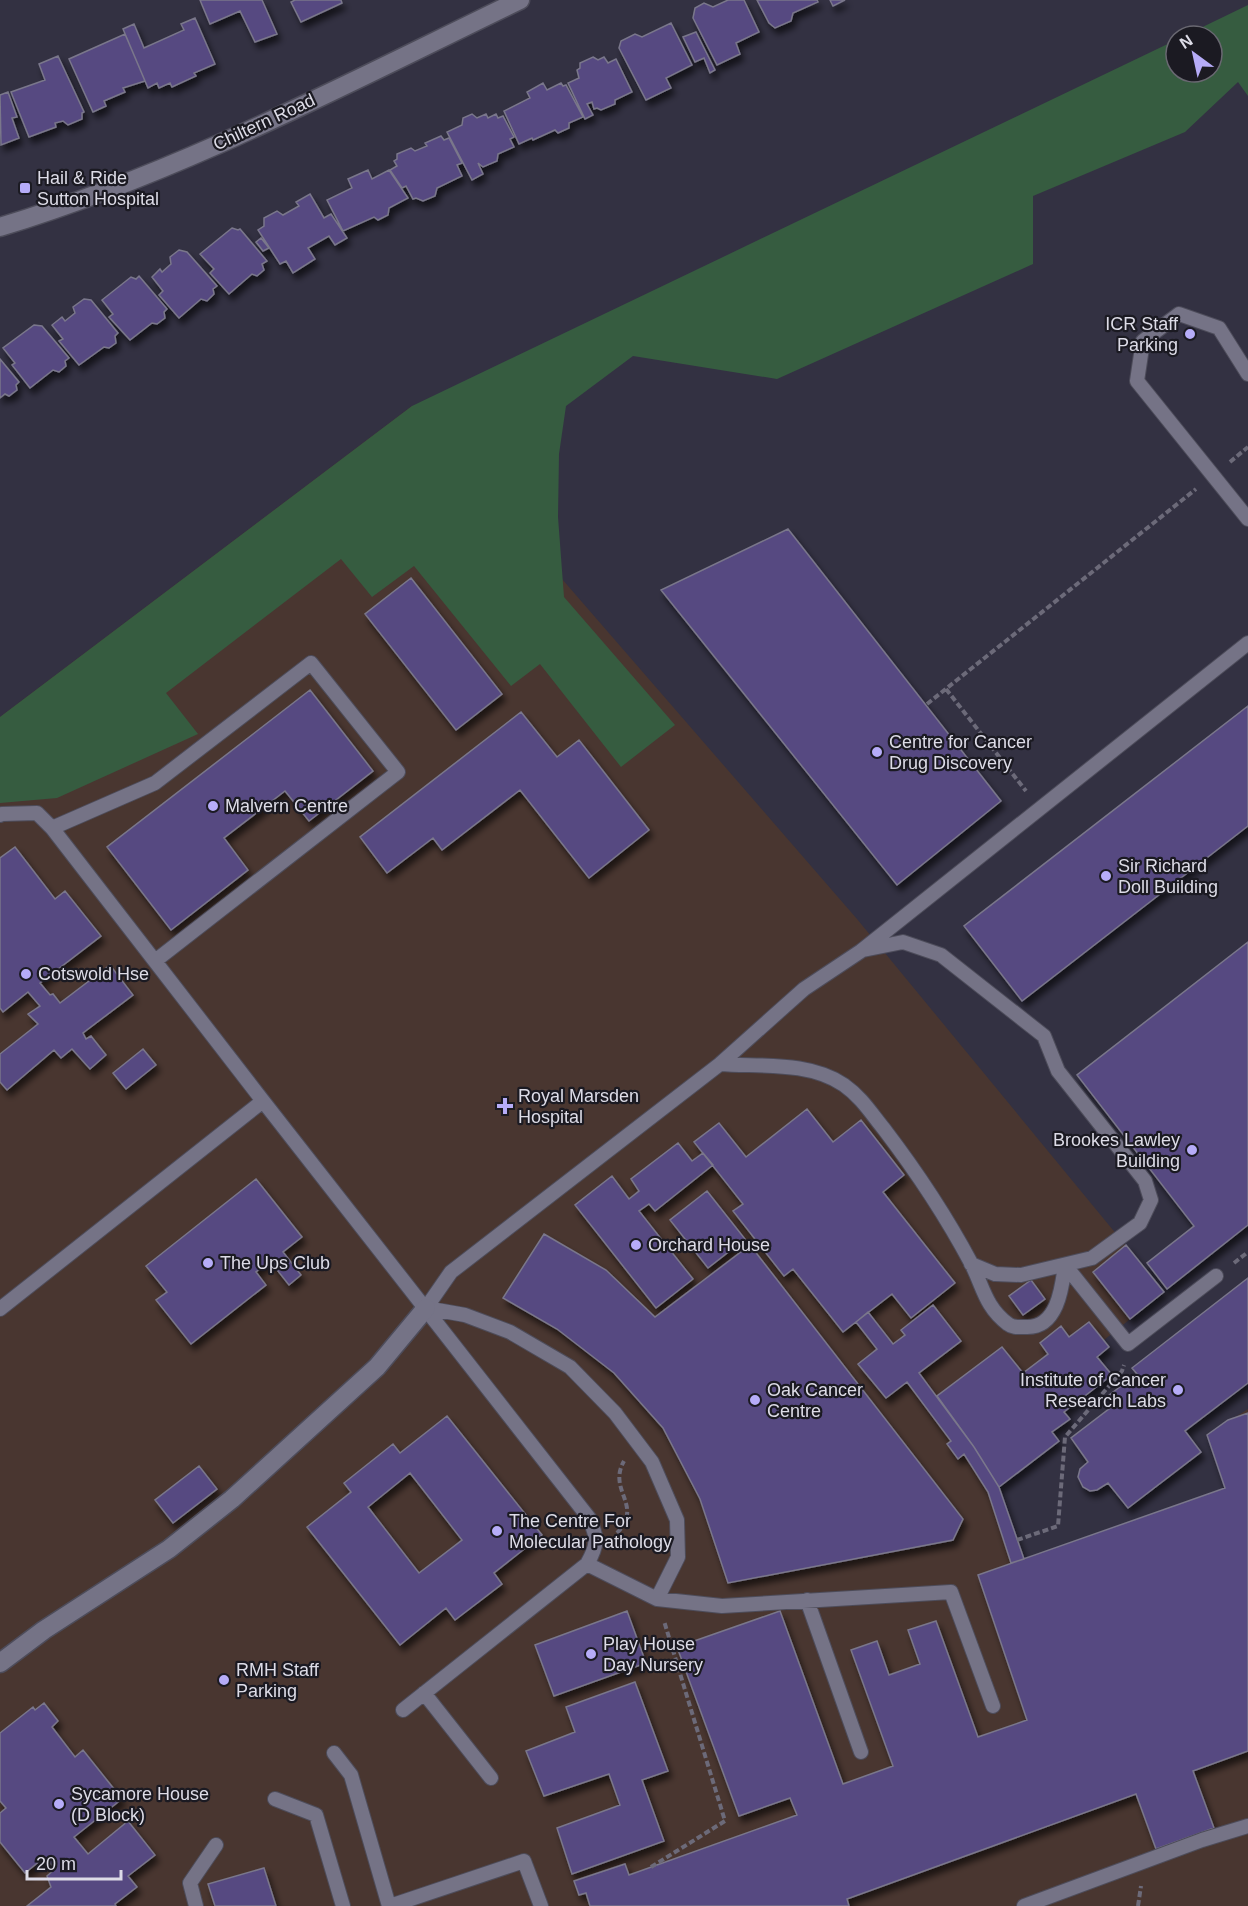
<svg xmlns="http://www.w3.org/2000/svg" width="1248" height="1906" font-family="Arial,sans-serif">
<defs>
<filter id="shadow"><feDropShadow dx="3.5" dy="6" stdDeviation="3" flood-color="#0009"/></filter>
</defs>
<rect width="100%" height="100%" fill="#333142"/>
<path fill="#493630" d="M412,406L857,919L1164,1292L1104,1340L1109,1347L1097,1357L1112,1375L1065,1412L1070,1419L1052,1432L1059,1441L999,1487L1024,1559L1225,1488L1207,1435L1248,1409V1906H0V717Z"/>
<path fill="#365c40" d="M1248,5V96L1238,82L1185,132L1033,196V264L777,379L633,356L566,406L559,454L558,517L564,597L675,725L621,767L540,664L511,686L414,566L372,597L341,559L166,693L198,734L57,798L0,803V717L412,406L1176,40V72H1212V36H1184Z"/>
<path fill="#564981" stroke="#7a778b" stroke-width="1.5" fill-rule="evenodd" filter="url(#shadow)" d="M200,0H262L277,34L255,42L240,11L210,24Z
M295,0H341L342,3L301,22L291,2Z
M744,0L759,32L736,43L740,54L717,65L693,18L695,8L704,3L713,7L728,0Z
M757,0H817L818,2L793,13L791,21L775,28L769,23Z
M830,0H845L833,6Z
M195,18L215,64L194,73L196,76L172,87L170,83L159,88L157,83L148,88L123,29L134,24L144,48L184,30L181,24Z
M671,23L692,65L666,78L671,88L646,100L619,48L621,41L635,34L642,37Z
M696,32L715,70L710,73L704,58L695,62L683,37Z
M125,34L145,81L123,88L125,92L104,101L106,106L93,112L69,59Z
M58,56L84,112L82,113V119L68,125L63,121L55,123L56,127L29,137L11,92L45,80L39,64Z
M593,57L598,60L604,57L608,63L616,59L632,92L615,100V104L601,110L597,108L594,109L592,102L587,104L593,115L585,119L568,83L579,78L577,70L580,68V63Z
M543,83L547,90L561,83L563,86L566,85L583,117L569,123V128L558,133L555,130L533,140L532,138L519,144L504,111L530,98L527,92Z
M8,92L17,117L12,118L19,138L1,145L0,95Z
M472,114L477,118L486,114L488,118L496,114L498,118L503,116L514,137L510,139L514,147L498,154L497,161L483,167L478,163L483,174L472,180L447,132L462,125L463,118Z
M441,136L444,140L449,138L462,163L457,165L462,176L437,188L435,196L423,201L416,198L413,199L406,186L402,188L390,170L397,166L394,161L397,159V154L411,148L415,151L427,146L425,143Z
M368,170L372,179L389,170L408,198L389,208L388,215L378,220L374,217L343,231L327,200L352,188L348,179Z
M310,194L324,218L331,214L347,238L335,245L329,236L308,248L315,259L293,273L286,261L280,264L258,230L264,226V218L277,211L283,215L299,206L296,202Z
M232,228L238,230L240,229L267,261L262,264L264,270L257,276L252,274L229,294L210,273L214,269L200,254Z
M261,238L269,248L263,251L256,242Z
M179,250L187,252L217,286L213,289L214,294L207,301L201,299L179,318L159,295L163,291L152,277L160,269L162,272L171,264L170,257Z
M139,276L167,309L164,312L165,318L157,324L152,323L130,340L109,317L113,314L102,300L131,277L136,279Z
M84,299L91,300L118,333L115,336L116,343L109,348L104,347L79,365L59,341L63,339L52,325L62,317L65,321L75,313L73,307Z
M34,325L42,326L69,358L65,361L66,366L59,372L53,370L30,388L12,365L15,363L3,348Z
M0,359L19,382L16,385L17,390L9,396L5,394L0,398Z
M788,529L1001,801L897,885L661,590Z
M411,578L502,694L456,730L365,614Z
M310,690L373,771L309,821L285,791L224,838L248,870L171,930L107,847Z
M1248,706V826L1022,1001L964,926Z
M521,712L557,757L579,740L649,830L589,878L520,790L442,850L433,838L387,873L360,837Z
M15,847L55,899L65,891L101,936L40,983L50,995L53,994L60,1003L110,965L133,995L83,1033L86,1039L91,1036L106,1055L90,1069L72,1049L61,1058L54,1050L7,1090L0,1082V1054L38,1024L28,1014L40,1006L28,992L3,1012L0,1008V858Z
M1248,942V1225L1167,1289L1147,1263L1194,1226L1077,1075Z
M143,1049L156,1065L126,1089L113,1073Z
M807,1109L833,1142L861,1120L904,1175L883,1192L955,1283L911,1318L892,1294L843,1332L793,1269L784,1276L733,1211L743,1204L694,1142L719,1123L746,1157Z
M678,1143L692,1161L703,1153L713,1165L655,1211L649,1204L639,1211L693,1279L656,1308L575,1205L612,1176L629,1199L639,1191L631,1179Z
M256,1179L302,1237L283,1252L301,1275L289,1285L270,1261L256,1272L266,1285L191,1344L156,1300L167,1292L146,1266Z
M707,1191L745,1239L708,1268L670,1220Z
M544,1234L606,1270L655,1317L750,1245L963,1519L953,1540L728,1583L700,1499L663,1428L614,1373L557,1329L503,1298Z
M1126,1245L1164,1292L1130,1319L1093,1272Z
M1248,1278V1383L1185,1431L1201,1452L1128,1508L1108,1483L1097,1490L1090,1491L1083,1487L1078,1477L1080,1469L1088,1462L1071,1438L1114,1405L1108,1396L1137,1374L1132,1368Z
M1031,1280L1045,1299L1023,1315L1009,1296Z
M933,1305L961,1341L919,1373L974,1447L999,1487L1024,1559L1011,1563L988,1492L964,1454L958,1459L947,1444L951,1441L907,1382L886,1398L858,1364L877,1349L856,1322L868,1312L893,1344L905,1335L901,1330Z
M1089,1322L1109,1347L1097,1357L1112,1375L1064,1412L1070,1419L1052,1432L1059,1441L999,1487L974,1447L937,1396L1002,1347L1023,1373L1048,1354L1040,1343L1061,1326L1069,1337Z
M1248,1413V1751L1193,1771L1214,1828L1156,1849L1136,1794L847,1899L849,1906H590L586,1893L579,1895L574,1881L625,1864L629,1875L797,1815L790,1798L739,1816L677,1647L780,1611L843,1784L893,1766L851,1650L877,1641L889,1675L920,1664L908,1630L936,1621L978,1737L1027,1720L978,1575L1225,1488L1207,1435L1228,1420Z
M447,1416L542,1535L494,1573L502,1584L455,1620L446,1608L400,1645L307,1527L351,1492L344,1483L393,1444L400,1453ZM410,1473L462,1540L419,1573L368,1507Z
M199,1466L217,1489L173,1523L155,1500Z
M627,1611L646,1663L554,1696L535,1645Z
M635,1682L668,1771L642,1780L664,1841L572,1874L557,1828L620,1805L609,1774L544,1796L526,1751L575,1732L566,1707Z
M44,1703L58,1721L52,1727L75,1757L83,1750L122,1799L74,1837L88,1854L128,1821L155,1855L128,1876L137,1887L115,1904L116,1906H27L51,1887L47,1876L55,1869L45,1857L25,1873L0,1842V1813L6,1808L0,1801V1733L33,1707L35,1710Z
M264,1868L276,1906H215L208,1884Z"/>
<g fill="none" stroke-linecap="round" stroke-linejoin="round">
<g stroke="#4d4c5a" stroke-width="16">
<path id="lane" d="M1248,374L1219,328L1179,314L1143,341L1137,381L1248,519
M0,815L2,814L37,813L52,828L263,1101L589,1518C598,1538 598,1545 587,1564L403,1710
M52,828L155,783L311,663L398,772L155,961
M863,950L903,942L941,955L1044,1036L1058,1071L1145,1181L1151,1200L1140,1223L1092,1258L1021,1275L995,1274L971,1264
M720,1064C760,1067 809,1061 844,1085C861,1097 871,1113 884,1129C916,1171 946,1216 971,1263C983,1286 985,1307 1008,1324C1013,1328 1019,1327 1025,1327C1057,1329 1062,1289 1065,1265
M1065,1265L1128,1344L1216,1276
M0,1309L263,1101
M587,1564L657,1599L722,1606L951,1592L993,1706
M657,1599L678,1557L677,1520L652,1462L615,1413L570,1367L510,1332L465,1315L426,1308L451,1272L720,1064L804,989L861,951L1248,643
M807,1600L861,1752
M424,1693L491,1778
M334,1753L351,1775L389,1906
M275,1799L316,1815L343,1906
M196,1906L190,1883L216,1845
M390,1906L524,1861L541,1906
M1024,1906L1202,1840L1248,1826"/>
</g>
<g stroke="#4d4c5a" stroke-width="21">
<path id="street" d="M0,227C181,172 350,82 520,0
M0,1663L44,1630L169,1549L232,1499L377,1367L426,1308"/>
</g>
<path stroke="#6c6a79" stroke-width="4" stroke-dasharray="6 3" stroke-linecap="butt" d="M1230,462L1248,447
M946,689L1026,791
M927,704L1196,489
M1234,1263L1248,1252
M617,1533C644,1505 607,1491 624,1461
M1017,1540L1058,1526L1065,1437L1122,1371L1124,1365
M651,1867L725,1821L664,1621
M1138,1906L1141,1886"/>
<use href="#lane" stroke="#757386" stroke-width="14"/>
<use href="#street" stroke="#757386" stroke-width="18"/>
</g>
<g fill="#b6acf8" stroke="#1b1a22" stroke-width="2">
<rect x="19" y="182" width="12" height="12" rx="3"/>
<circle cx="1190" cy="334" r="6"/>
<circle cx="877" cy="752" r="6"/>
<circle cx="213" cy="806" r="6"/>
<circle cx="1106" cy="876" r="6"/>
<circle cx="26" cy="974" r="6"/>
<path d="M502 1097h6v6h6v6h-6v6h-6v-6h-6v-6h6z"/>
<circle cx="1192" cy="1150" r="6"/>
<circle cx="636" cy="1245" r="6"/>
<circle cx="208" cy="1263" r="6"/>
<circle cx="1178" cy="1390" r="6"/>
<circle cx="755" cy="1400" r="6"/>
<circle cx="497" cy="1531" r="6"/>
<circle cx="591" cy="1654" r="6"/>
<circle cx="224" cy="1680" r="6"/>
<circle cx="59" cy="1804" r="6"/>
</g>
<g text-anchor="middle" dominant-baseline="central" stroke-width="4.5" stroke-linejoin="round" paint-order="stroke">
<g font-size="18" fill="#dddce7" stroke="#1b1a22">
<text transform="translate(264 122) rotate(-25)">Chiltern Road</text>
</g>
<g font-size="18" fill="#dddce7" stroke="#1b1a22" text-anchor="start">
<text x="37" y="178">Hail &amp; Ride<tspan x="37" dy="21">Sutton Hospital</tspan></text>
<text x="1178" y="324" text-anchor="end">ICR Staff<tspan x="1178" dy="21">Parking</tspan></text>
<text x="889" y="742">Centre for Cancer<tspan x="889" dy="21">Drug Discovery</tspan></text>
<text x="225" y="806">Malvern Centre</text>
<text x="1118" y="866">Sir Richard<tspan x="1118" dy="21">Doll Building</tspan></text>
<text x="38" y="974">Cotswold Hse</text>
<text x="518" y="1096">Royal Marsden<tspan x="518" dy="21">Hospital</tspan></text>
<text x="1180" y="1140" text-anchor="end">Brookes Lawley<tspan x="1180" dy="21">Building</tspan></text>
<text x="648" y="1245">Orchard House</text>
<text x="220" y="1263">The Ups Club</text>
<text x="1166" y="1380" text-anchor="end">Institute of Cancer<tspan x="1166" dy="21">Research Labs</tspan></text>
<text x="767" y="1390">Oak Cancer<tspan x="767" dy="21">Centre</tspan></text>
<text x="509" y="1521">The Centre For<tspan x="509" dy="21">Molecular Pathology</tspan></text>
<text x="603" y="1644">Play House<tspan x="603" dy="21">Day Nursery</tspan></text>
<text x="236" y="1670">RMH Staff<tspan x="236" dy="21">Parking</tspan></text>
<text x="71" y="1794">Sycamore House<tspan x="71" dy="21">(D Block)</tspan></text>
</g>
</g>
<g transform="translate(1194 54) rotate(327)"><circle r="28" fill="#1b1a22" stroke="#696871" stroke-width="1.5"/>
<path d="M0-4.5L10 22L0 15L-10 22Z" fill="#b6acf8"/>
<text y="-9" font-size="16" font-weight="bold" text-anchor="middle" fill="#dddce7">N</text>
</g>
<path d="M27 1870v9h94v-9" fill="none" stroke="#dddce7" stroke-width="3"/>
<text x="36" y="1870" font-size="18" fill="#dddce7" stroke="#1b1a22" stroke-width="4.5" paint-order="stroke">20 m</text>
</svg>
